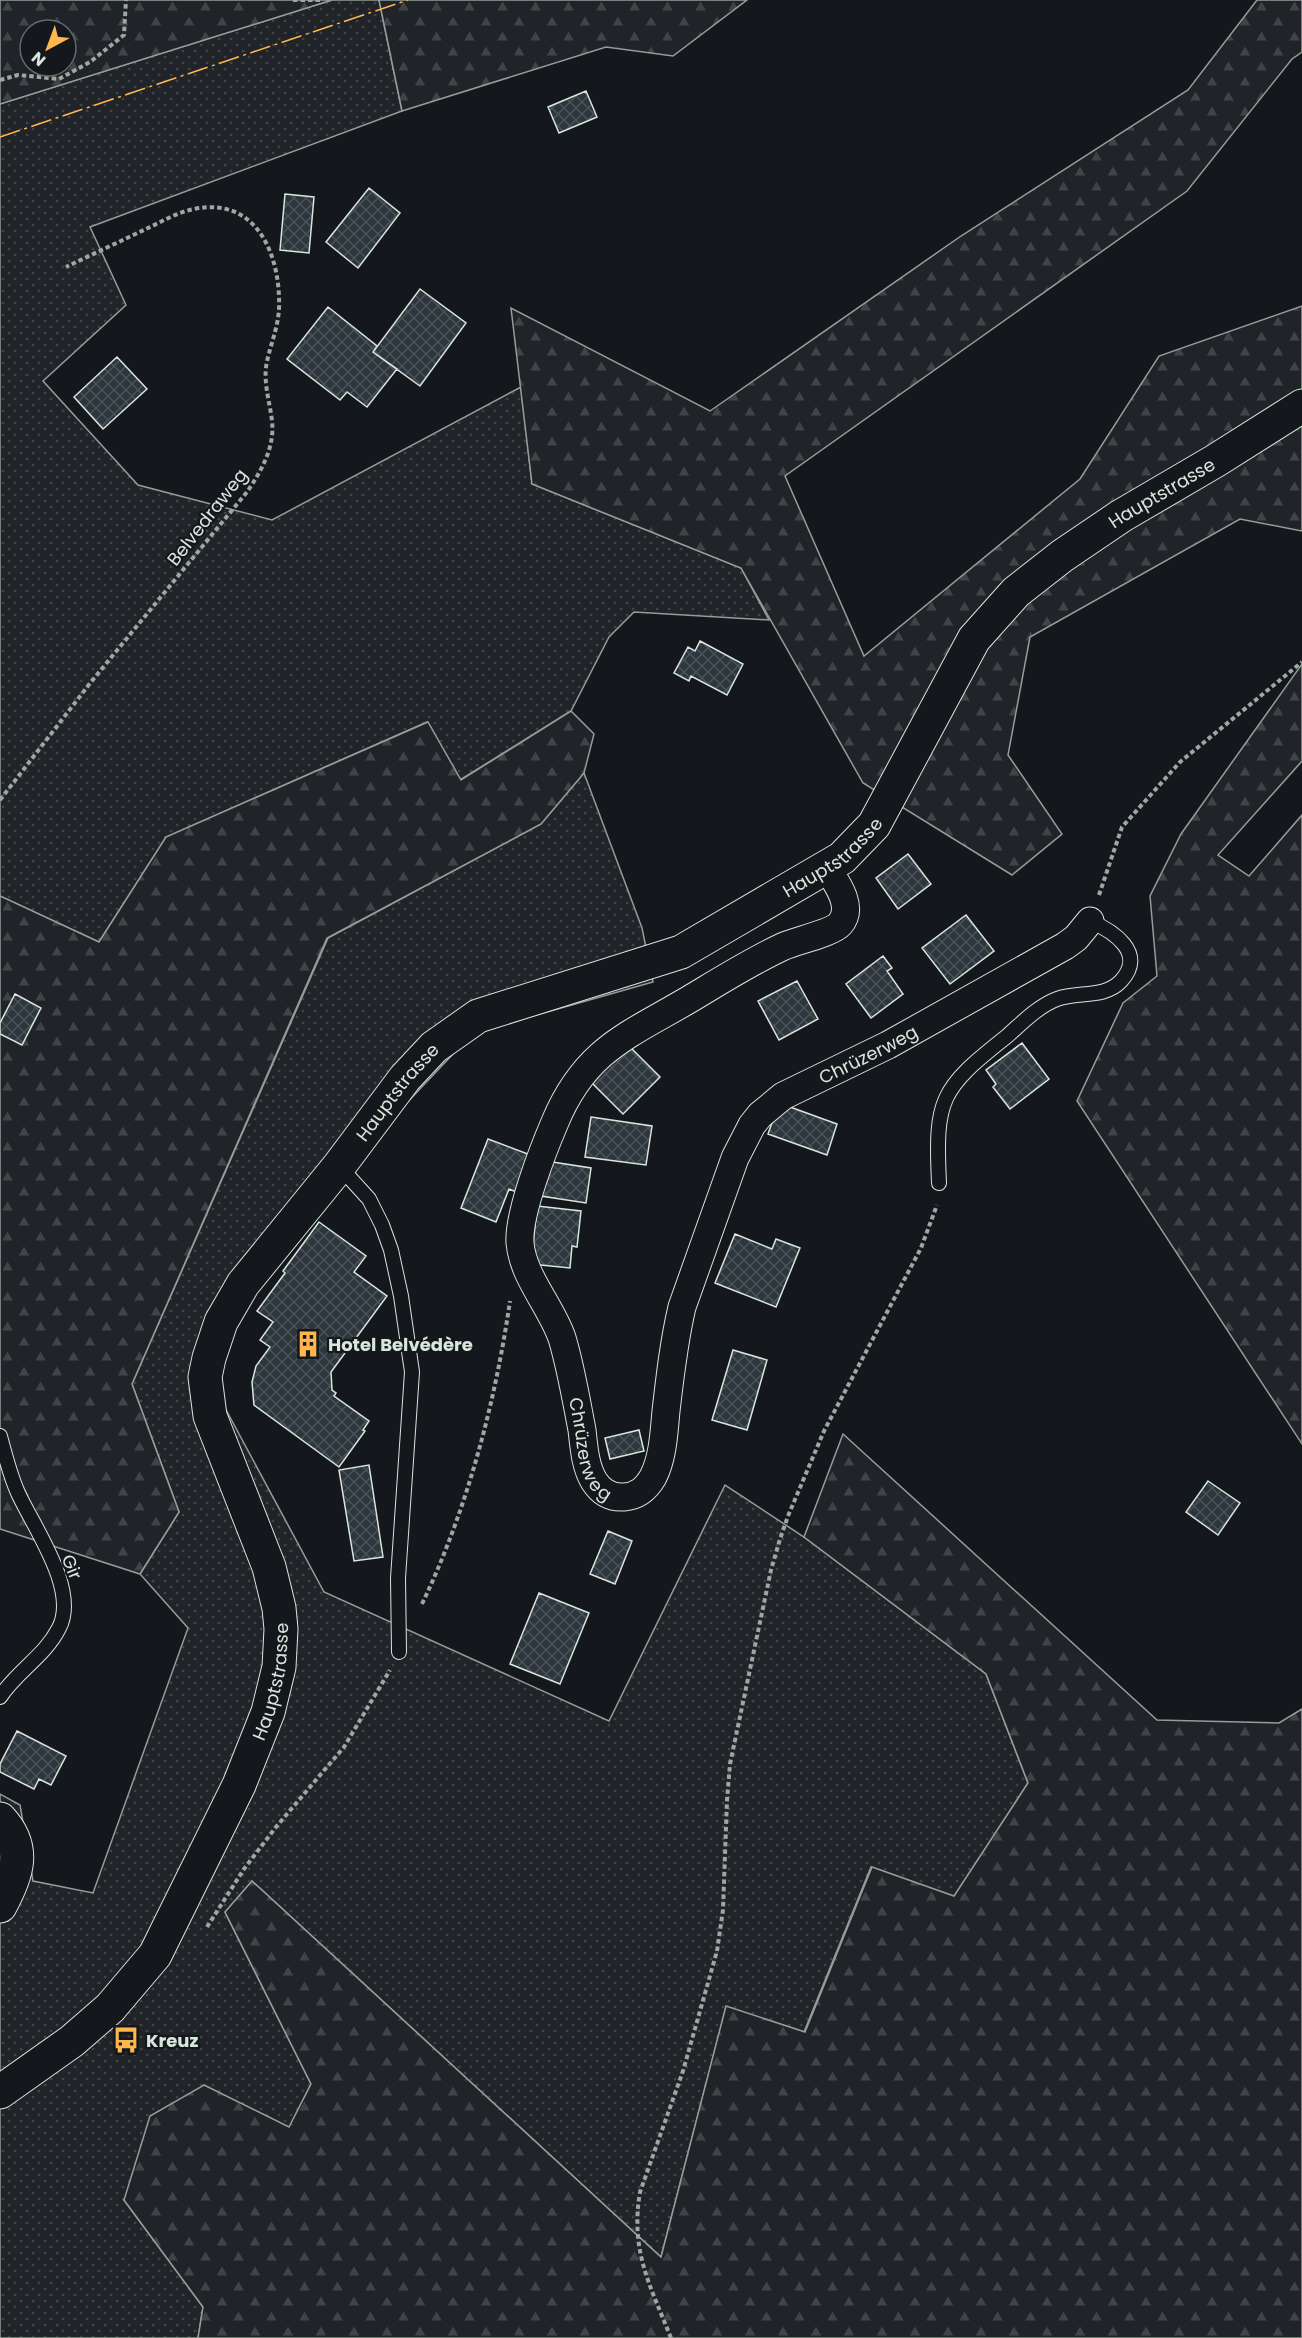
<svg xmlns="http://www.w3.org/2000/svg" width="1302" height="2338" font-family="Poppins,sans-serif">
<defs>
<pattern id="grass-dots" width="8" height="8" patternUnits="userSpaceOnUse" patternTransform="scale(1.5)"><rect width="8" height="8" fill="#202428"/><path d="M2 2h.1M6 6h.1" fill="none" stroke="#404447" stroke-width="1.8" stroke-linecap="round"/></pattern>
<pattern id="forest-firs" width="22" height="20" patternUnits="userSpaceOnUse" patternTransform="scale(1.5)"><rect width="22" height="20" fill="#202428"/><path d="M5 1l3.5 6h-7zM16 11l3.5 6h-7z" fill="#404447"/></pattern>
<pattern id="building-cross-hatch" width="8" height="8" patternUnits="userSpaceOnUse" patternTransform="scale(1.5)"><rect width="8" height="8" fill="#2c363c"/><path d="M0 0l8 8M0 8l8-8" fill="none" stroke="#4a5358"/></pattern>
</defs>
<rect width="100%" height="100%" fill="#14181c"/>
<path fill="url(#grass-dots)" stroke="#939e99" stroke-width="1.5" d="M332,0H379L402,111L90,227L126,305L43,381L138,485L272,520L521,387L532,484L741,568L769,620L634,612L609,637L571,711L460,780L427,722L166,837L99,942L0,896V104Z
M584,773L642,928L653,982L473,1033L345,1168L241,1292L217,1393L324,1592L609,1721L725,1485L804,1537L986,1674L1028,1783L954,1897L871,1867L804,2032L726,2007L661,2257L252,1881L225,1912L311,2084L289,2128L204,2085L124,2200L203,2307L198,2338H0V1794L20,1805L33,1881L93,1893L188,1628L140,1574L179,1512L132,1384L328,938L541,824Z"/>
<path fill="url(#forest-firs)" stroke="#939e99" stroke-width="1.5" fill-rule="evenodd" d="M0,0H332L0,104ZM30,30H66V66H30Z
M379,0H747L673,56L606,47L402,111Z
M1257,0H1302V52L1292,59L1187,191L785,476L864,656L1080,479L1159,356L1302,306V531L1240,519L1030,637L1008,755L1062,834L1012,875L863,783L741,568L532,484L511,308L710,411L961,236L1188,90Z
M1302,664V761L1218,855L1249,876L1302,815V1444L1077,1101L1123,1003L1157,976L1150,896L1181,834Z
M571,711L594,734L584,773L541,824L327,938L132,1384L179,1512L140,1574L0,1529V896L99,942L166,837L428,722L461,780Z
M843,1434L1157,1720L1279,1723L1302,1709V2338H198L203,2307L124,2200L150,2116L204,2085L289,2127L311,2084L225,1912L252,1881L661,2257L726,2006L805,2032L872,1867L954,1896L1028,1783L986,1674L804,1537Z"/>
<path fill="url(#building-cross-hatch)" stroke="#d8e6dc" stroke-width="1.5" d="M586,91L597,117L559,133L548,107Z
M369,188L400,213L358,268L326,242Z
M285,194L314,197L309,253L280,250Z
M420,289L466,323L420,386L373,352Z
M328,307L377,346L373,352L397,369L367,407L347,392L340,400L287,359Z
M117,357L147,389L103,429L74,397Z
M700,641L743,664L727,695L691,676L689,681L674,673L688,647L695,651Z
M908,854L931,884L898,909L876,878Z
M966,915L994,951L950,984L922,948Z
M883,956L892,968L887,971L903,994L871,1018L846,984Z
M797,981L818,1019L779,1040L758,1001Z
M15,994L41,1008L22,1045L0,1034V1023Z
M623,1040L660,1077L623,1114L586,1077Z
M1022,1043L1049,1079L1010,1109L993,1087L996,1084L986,1070Z
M779,1103L837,1124L827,1155L768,1134Z
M591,1117L652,1126L646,1165L585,1157Z
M488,1139L533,1156L519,1193L509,1189L496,1222L461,1208Z
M546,1161L591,1168L586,1203L541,1196Z
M537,1206L581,1211L577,1247L572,1246L570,1268L531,1264Z
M319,1222L366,1256L354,1272L387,1296L331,1372L332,1390L336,1393L334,1396L369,1421L363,1430L365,1431L339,1467L254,1405L252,1382L256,1366L270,1347L260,1340L273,1322L257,1311L285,1273L283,1271Z
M735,1234L772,1249L776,1239L800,1248L776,1307L715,1283Z
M733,1350L767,1360L747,1430L712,1420Z
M639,1430L644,1451L610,1459L605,1438Z
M369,1465L383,1557L354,1561L339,1470Z
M1208,1481L1240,1503L1218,1535L1186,1512Z
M608,1531L632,1541L615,1584L590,1574Z
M539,1593L589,1613L560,1684L510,1664Z
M17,1731L66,1756L51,1785L39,1779L34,1789L0,1772V1764Z"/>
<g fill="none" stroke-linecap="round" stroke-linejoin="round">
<g stroke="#d8e6dc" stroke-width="16">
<path id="lane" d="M339,1166L369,1199L382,1225L391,1250L401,1296L412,1372L398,1578L399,1652
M939,1183C935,1099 940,1089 1006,1037C1021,1024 1038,1006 1057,999C1078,991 1104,999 1121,981C1147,953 1113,931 1090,921
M0,1436C5,1455 10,1475 18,1493C34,1528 79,1590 59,1628C45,1656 17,1671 0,1697"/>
</g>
<g stroke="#d8e6dc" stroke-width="29">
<g id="street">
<path id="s1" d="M827,868C836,882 855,907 840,924C832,933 795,941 782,947C750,962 720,981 690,999C627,1036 585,1050 555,1122C543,1150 518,1214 520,1243C523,1277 551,1306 562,1338C571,1368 576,1399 582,1430C584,1447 585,1466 594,1481C601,1492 611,1498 624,1497C638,1496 646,1489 653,1477C663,1458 664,1432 666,1411C670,1376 674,1341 682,1307L735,1158L752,1125L760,1115L783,1096L888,1045L1065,946L1076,938L1090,921"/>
</g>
</g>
<g stroke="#d8e6dc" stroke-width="35">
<g id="primary">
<path d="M0,1819C27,1848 17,1875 0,1906"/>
<path id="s2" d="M0,2092L72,2041L110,2008L155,1955L239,1785L268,1712L279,1667L281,1629L279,1608L269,1567L210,1416L205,1377L209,1358L221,1322L243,1284L339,1166L405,1078L434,1047L478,1016L681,952L842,858L874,825L974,639L1016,592L1062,556L1121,516L1215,461L1302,406"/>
</g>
</g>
<path stroke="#9da8a2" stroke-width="4" stroke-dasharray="4.5 3" stroke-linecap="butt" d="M293,0H320
M0,80L18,75L59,79L90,62L124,35L126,0
M0,800L91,682L247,492C261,471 275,448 272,421C270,403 264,386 266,367C269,348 278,329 279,309C281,257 258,196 194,209C178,212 163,221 148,228C121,241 93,254 66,267
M1099,895L1122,827L1180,762L1302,662
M422,1604C467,1510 495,1404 510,1301
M207,1927L244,1869L276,1827L344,1747L390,1670
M671,2338C650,2285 630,2251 640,2192L683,2071L717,1951L723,1910L727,1800L730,1764L771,1570L780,1539L788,1516L824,1431L921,1248L937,1205"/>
<use href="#lane" stroke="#14181c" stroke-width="14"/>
<use href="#street" stroke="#14181c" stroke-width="27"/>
<use href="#primary" stroke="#14181c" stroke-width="33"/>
<path stroke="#ffb74d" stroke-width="1.5" stroke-dasharray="21 4.5 3 4.5" stroke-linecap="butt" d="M0,137L408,0"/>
</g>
<defs>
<g id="building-bare" transform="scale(2.07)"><path d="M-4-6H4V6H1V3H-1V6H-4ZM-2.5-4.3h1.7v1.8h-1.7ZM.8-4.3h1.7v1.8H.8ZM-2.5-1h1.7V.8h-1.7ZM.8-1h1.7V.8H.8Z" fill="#ffb74d" stroke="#14181c" stroke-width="2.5" paint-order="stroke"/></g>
<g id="bus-bare" transform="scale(2.07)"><path d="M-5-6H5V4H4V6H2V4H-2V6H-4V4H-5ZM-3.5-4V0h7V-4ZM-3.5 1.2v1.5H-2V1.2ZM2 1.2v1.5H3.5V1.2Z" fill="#ffb74d" stroke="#14181c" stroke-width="2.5" paint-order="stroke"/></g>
</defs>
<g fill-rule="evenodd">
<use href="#building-bare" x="308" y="1344"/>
<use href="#bus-bare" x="126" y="2040"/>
</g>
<g text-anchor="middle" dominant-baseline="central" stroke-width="4.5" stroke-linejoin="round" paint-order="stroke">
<g font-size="18" fill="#d8e6dc" stroke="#14181c">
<text stroke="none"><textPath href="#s2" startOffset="2181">Hauptstrasse</textPath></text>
<text transform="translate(207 517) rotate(-52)">Belvedraweg</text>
<text stroke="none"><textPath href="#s2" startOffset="1677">Hauptstrasse</textPath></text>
<text stroke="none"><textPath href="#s1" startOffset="1374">Chrüzerweg</textPath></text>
<text stroke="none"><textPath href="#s2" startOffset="1173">Hauptstrasse</textPath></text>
<text stroke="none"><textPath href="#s1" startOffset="764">Chrüzerweg</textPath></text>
<text transform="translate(72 1567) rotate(68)">Gir</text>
<text stroke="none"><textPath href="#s2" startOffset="507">Hauptstrasse</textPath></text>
</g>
<g font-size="18" font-weight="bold" fill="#d8e6dc" stroke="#14181c" text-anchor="start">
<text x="328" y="1344">Hotel Belvédère</text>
<text x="146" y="2040">Kreuz</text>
</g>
</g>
<g transform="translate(48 48) rotate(221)"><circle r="28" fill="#14181c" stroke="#626a69" stroke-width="1.5"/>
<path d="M0-4.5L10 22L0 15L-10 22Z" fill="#ffb74d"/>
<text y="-9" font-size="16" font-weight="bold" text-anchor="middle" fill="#d8e6dc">N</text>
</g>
</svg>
